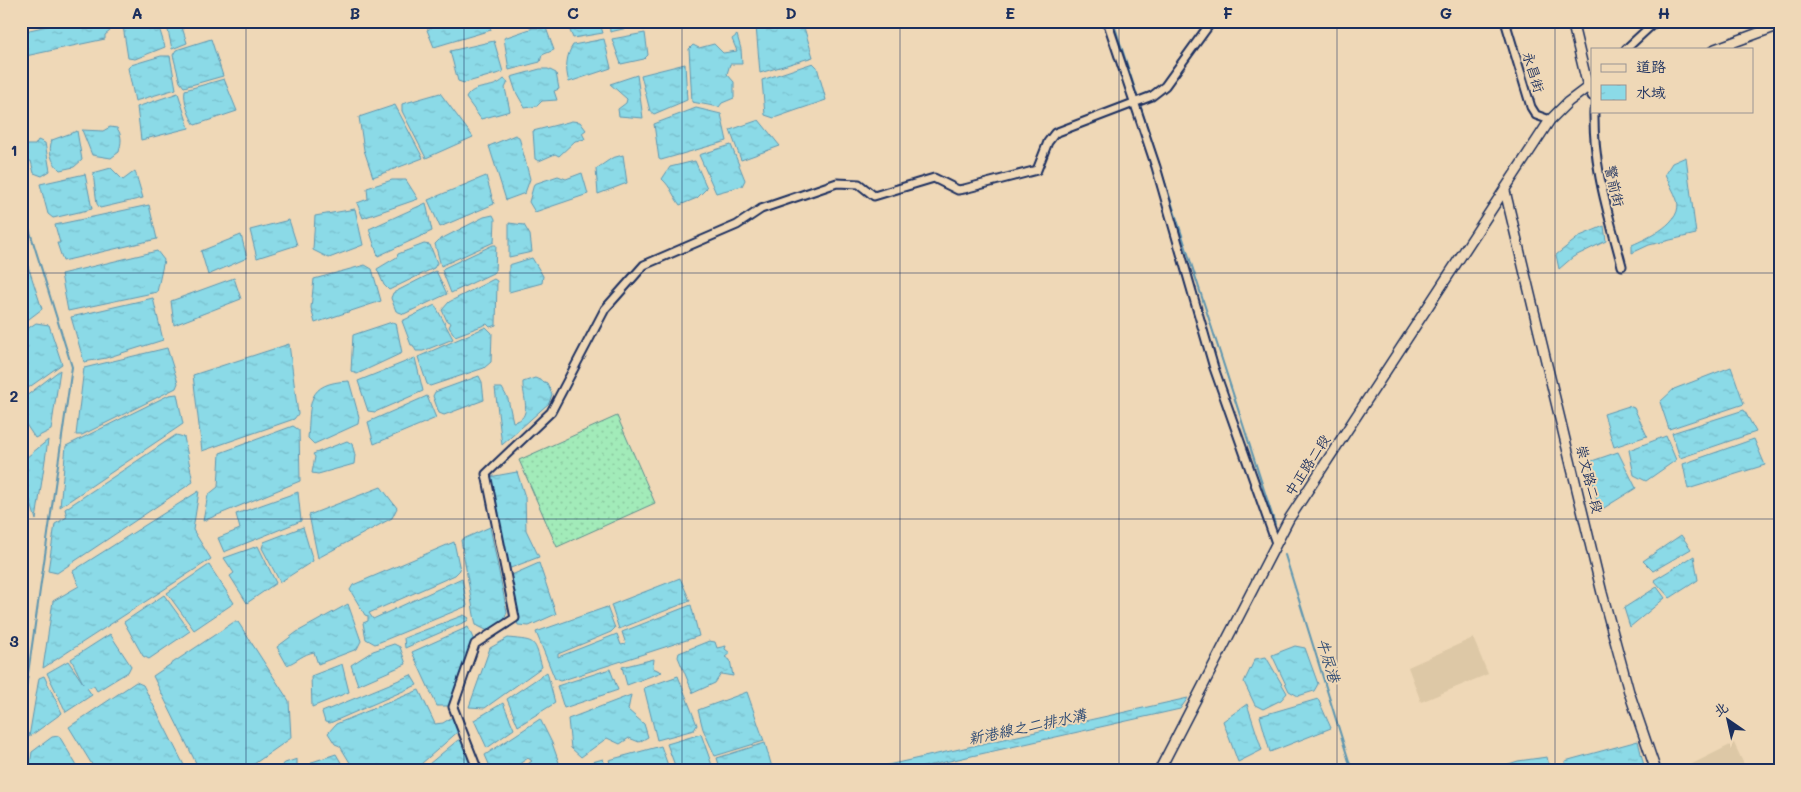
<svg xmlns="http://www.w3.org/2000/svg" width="1801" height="792" font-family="Mali,'LXGW WenKai TC',sans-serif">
<defs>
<pattern id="grass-dots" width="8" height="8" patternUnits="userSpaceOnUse" patternTransform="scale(1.25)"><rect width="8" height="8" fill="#a2ebb9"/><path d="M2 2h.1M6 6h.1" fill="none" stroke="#8bcaa1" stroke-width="1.8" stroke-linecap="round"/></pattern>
<pattern id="water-ripples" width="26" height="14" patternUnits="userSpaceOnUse" patternTransform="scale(1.25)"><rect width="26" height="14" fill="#8bdae7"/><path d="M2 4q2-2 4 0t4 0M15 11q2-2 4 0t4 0" fill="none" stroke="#77bbc9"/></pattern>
</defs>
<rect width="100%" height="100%" fill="#efd8b7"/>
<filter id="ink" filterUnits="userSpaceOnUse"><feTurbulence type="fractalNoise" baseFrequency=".02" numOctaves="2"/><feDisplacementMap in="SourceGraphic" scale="10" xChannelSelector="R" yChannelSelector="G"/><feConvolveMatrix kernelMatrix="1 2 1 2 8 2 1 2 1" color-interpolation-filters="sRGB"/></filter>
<g filter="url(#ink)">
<path fill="#ddc8a6" d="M1473,638L1488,674L1421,702L1408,667Z
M1734,743L1747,771H1678Z"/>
<path fill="url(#grass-dots)" stroke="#5e8d8c" d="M617,416L655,503L557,547L519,460Z"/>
<path fill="url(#water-ripples)" stroke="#5e96b0" d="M69,21H107L110,31L105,35V39L21,57V32Z
M125,21H157L165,47L135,59L128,58L123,26Z
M166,21H180L187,43L172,49Z
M445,21H488L491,30L434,47L427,30Z
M566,21H599L603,33L573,38Z
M609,21H644V24L610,32Z
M773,21H802L813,57L760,73L756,26Z
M533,28H546L554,50L542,55L540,62L509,70L504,38Z
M645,33L648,55L644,59L621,64L612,39Z
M737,35L741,49L742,64H730L727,74L734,82V98L722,103L719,107L692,102L689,49L693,45L699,48L714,44L723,53L737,51L732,39Z
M211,39L223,76L184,87L180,82L173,55L176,50Z
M604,39L611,68L569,82C565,70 566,55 573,45Z
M494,41L503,72L464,83L458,81L450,51Z
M161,56H170L176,89L135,101L128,68L131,65Z
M813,63L817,67L826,100L774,118L765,115L762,80Z
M685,64L687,100L654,114L650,111L641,75Z
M540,69H548L556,73L559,89L554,91L557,100L542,101L537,106L525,108L516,92L511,77Z
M637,75L643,118L619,116L618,109L626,103L627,99L610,84Z
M224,79L237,111L195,125C189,117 183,100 185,90Z
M504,79L508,82L505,88L510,111L481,119L466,98C474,83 492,91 504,79Z
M178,93L189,128L141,140L137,107Z
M440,93L473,137L426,158L402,111V104Z
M395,105L423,158L373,177L364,150L359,117Z
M696,108L721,114L727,141L661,160L659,159L654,124Z
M759,120L780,146L741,160L730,130Z
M572,121L580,122L586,130L582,133L585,139L575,141L559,156L555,154L539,161L535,159L533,131Z
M110,127L117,128C123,137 121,143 119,152L111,158L92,155L82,130L103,131Z
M77,131L82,160L74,167L60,170C51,162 48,151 52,140Z
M515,135L519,137L530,179L525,193L506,200L489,146Z
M38,140L45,143L50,171L42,176L34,173L31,161H24V145H35Z
M731,145L745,180L742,186L716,193L699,155Z
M623,155L627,183L598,194L596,169L612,158Z
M1686,157L1696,234L1649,245L1632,253V245C1648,238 1684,222 1677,200C1674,191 1668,182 1665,174L1672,163Z
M695,161L707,188L697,198L680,205C673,196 671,187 662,179L670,167Z
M111,168L123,180L135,171L143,198L100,208L97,204L93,173Z
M582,173L588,194L535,212L529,202L534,184L558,176L566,179Z
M85,174L92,209L53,218L48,214L40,184Z
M486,176L494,204L440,227L428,200Z
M392,180H406L418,199L363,218L357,203L368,199L367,188Z
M426,203L432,231L378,256L369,229Z
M149,205L157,239L63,261L57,243H60L55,225Z
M355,209L363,245L329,258L313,250L315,216Z
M493,215L495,219L494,242L441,266L435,244L439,240L484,217Z
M289,220L297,245L257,258L250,230Z
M509,223L524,225L530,235L532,252L509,257Z
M1604,226L1606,241L1573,257L1559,269L1556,255L1580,236Z
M241,235L247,258L208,275L201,251Z
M424,244L430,245L437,263L434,268L389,290L384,285L377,269L397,257L398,254Z
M493,245H496L495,272L451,293L442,270L444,268Z
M157,251L164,260L157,292L68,311L61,274Z
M532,258L543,276L542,283L509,292V265Z
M23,263L25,266H28L42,309L21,325Z
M365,265L372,269L381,301L315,323L311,308L314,279Z
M436,271L447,294L404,314L396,311L391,298L393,293Z
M234,278L241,299L174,325L171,301Z
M494,279L497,281L496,325L490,327L487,324L455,336L449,327L451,323L447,321L442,310L449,302Z
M153,298L163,340L106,358L84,362L71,317Z
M435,305L453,339L423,351H416L413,345H411L402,321Z
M392,322L396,323L402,353L357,374L351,371L353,335Z
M36,323L49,325L62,364L21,393V333Z
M486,327L492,333L491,362L484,368L430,386L427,384L418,357Z
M289,344L298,414L294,419L202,451L193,375Z
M167,348L178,383L176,388L82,435H76L84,368Z
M415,358L423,391L375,412L368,411L358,381Z
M1731,367L1744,404L1669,429L1660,402L1674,389Z
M60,370L51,430L35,438L21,417V400Z
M479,376L482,382L484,400L444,415L439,413L433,396L435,392Z
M535,378L547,383L552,394L549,403L502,445L495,388H502L508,399L513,422C534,419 522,395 523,382Z
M349,381L359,417L358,424L314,444L308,438C311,403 305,383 349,381Z
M177,394L183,424L60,507L66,446L169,395Z
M427,396L436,418L374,444L368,422Z
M1629,406L1634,408L1647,436L1614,447L1604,414Z
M1744,410L1756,432L1680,458L1672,433Z
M293,426L299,430L300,481L203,521L208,495L218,487L220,453Z
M176,435L184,437L193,482L57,573L48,571L55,524L67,517L65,509Z
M1666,436L1676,460L1646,481L1634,475L1629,450Z
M1754,439L1765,465L1688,489L1683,464Z
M48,440L36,520L21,470V462Z
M347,441L352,444L355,455L354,464L318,474L312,473L315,457L313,454Z
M1618,452L1636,488L1599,511L1589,462Z
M517,472L525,497L526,530L539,557L508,569L489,477Z
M381,487L397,508L392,518L318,558L309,515Z
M199,491L193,530L211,559L43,668L53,601L79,586L73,571Z
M298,492L301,521L224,552L218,538L240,529L236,514Z
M303,527L313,561L280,582L262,548L264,542Z
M490,527L507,612L503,623L488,631L476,625L474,615L461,540Z
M1681,535L1691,549L1653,571L1643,561Z
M454,542L460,570L455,575L369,613L373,619L462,578L467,606L375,644L366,639L363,623L368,621V616L365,615L350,590L353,585Z
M258,546L276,583L247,603L230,576L234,573L224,558Z
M1694,556L1698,580L1670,598L1654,580Z
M539,563L556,614L529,626L518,625L507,577Z
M209,565L234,603L194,630L167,593Z
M680,578L690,601L619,629L611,605Z
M1657,587L1665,598L1630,627L1624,608Z
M164,595L190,631L149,659L143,656L124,622Z
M348,604L361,641L357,649L318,664L314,652C303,654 297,661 287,665L277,647L297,632Z
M691,605L699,636L560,681L555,679L536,632L607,607L615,628L611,632L558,654V657L617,634L621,645L626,644L622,632Z
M464,615L469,618L467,621L405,648L404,638Z
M234,622H238L289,701L291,738L244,771H200L153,676Z
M468,627L475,643L451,706H437L412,652Z
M110,634L131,666L128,672L97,691L94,686L87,688L92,695L66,712L47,673L68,661L83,683L71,659Z
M508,638C537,641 534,639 542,667L485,708L469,707L490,648Z
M709,641L715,642L717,648L726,646L725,649L730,653L725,657L730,660L733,676L721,674L715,683L693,693L678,657L679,653Z
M394,644L400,647L406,664L358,685L351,665L373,651Z
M1295,646L1305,648L1318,684L1314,691L1298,696L1289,691L1272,655Z
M1266,657L1287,693L1281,700L1263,709L1255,705L1244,682L1255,659Z
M654,659L653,668L662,672L627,685L622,667Z
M342,664L349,692L312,707L311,676Z
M610,669L618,690L564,708L557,686Z
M547,672L555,703L518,726L507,699Z
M411,675L417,685L330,723L325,722L322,712Z
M44,676L62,713L29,737L39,678Z
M678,676L697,725L694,730L657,740L644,688Z
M136,682L143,685L187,771H96L69,727Z
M419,690L435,724L443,723L454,716L461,729L413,771H387L386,766L379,771H355L340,746L335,744L328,733L336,724Z
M747,692L764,741L715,756L703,729L698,710Z
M631,695L628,710L644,724L648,737L639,742L629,738L620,744L607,738L581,757L571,748L568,719Z
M1188,698L1180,709L905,771H861Z
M1318,699L1331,728L1270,752L1260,716Z
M503,703L514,729L487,748L474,720Z
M1247,704L1262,750L1238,762L1223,721Z
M540,719L552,743L562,771H518L532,761L528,758L509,771H492L485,755Z
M701,734L714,771H677L667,744Z
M59,736L80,771H29L32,752L52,737Z
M458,740L465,741L474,765L466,771H434L429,764Z
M1638,741L1645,770L1566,771L1565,761Z
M765,743L773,771H721L717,758Z
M661,746L670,771H613L609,760Z
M336,754L346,771H311L312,762Z
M1547,757L1550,771H1487L1518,761Z
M297,759V771H275L285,763Z
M603,759L607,771H580L578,766Z"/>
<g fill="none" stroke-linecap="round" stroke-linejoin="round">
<path stroke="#5e96b0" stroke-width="2" d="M1113,21L1275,524
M21,203L72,367L21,722
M1285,555L1352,771"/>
<g stroke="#1b2f5e" stroke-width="11">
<path id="minor" d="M1107,21L1156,167L1214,368L1276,543
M1505,21L1531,107L1536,115L1550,120
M1626,49L1656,21
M1592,81L1588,87L1592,96
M1594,111C1593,168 1608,212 1622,266
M478,771L453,707L475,644L515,618L486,474L551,412L605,309L644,265L737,225L761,209L837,183L859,184L874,196L934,178L958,190L964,189L1037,170L1048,142L1055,133L1152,96L1165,86L1212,21"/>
</g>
<g stroke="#1b2f5e" stroke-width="12">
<path id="tertiary" d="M1572,21L1588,87
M21,22L26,21
M1505,191L1602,593L1629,692L1656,771"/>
</g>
<g stroke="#1b2f5e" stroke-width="12">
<path id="secondary" d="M1715,49L1780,25
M1159,771L1289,519L1550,120L1568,102L1588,87L1592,88"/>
</g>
<use href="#minor" stroke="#efd8b7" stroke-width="7"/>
<use href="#tertiary" stroke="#efd8b7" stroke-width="9"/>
<use href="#secondary" stroke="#efd8b7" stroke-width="9"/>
</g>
</g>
<path fill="none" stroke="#1b2f5e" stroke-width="1" stroke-opacity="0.55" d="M246,21V771M464,21V771M682,21V771M900,21V771M1119,21V771M1337,21V771M1555,21V771M21,273H1780M21,519H1780"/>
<g text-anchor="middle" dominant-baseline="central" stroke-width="4" stroke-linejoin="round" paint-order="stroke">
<g font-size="14" fill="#1b2f5e" stroke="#efd8b7">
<text transform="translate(1534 72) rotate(73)">永昌街</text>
<text transform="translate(1615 186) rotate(77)">警前街</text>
<text transform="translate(1307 465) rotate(-57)">中正路二段</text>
<text transform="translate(1590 479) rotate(76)">崇文路二段</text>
</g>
<g font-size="15" font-style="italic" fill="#2c4973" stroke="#efd8b7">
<text transform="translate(1329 660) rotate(73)">牛尿港</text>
<text transform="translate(1027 726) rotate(-12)">新港線之二排水溝</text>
</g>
</g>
<rect width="1801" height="792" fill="none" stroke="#efd8b7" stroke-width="55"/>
<rect x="1591" y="48" width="162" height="65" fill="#efd8b7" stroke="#9a9493"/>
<rect x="1601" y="64" width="25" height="8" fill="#efd8b7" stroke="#9a9493"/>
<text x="1636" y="72" font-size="15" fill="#1b2f5e">道路</text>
<rect x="1601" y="85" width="25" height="15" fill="url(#water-ripples)" stroke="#9a9493"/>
<text x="1636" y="98" font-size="15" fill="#1b2f5e">水域</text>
<g transform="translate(1728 720) rotate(326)" stroke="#efd8b7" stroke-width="4" paint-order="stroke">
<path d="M0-4L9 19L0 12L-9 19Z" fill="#1b2f5e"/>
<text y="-8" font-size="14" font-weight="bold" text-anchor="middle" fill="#1b2f5e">北</text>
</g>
<rect x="28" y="28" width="1746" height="736" fill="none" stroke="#1b2f5e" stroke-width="2"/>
<g font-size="16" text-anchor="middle" font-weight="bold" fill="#1b2f5e">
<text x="137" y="19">A</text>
<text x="355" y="19">B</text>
<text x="573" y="19">C</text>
<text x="791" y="19">D</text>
<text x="1010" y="19">E</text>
<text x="1228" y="19">F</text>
<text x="1446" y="19">G</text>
<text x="1664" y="19">H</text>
<text x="14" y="156">1</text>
<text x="14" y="402">2</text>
<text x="14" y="647">3</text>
</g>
</svg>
